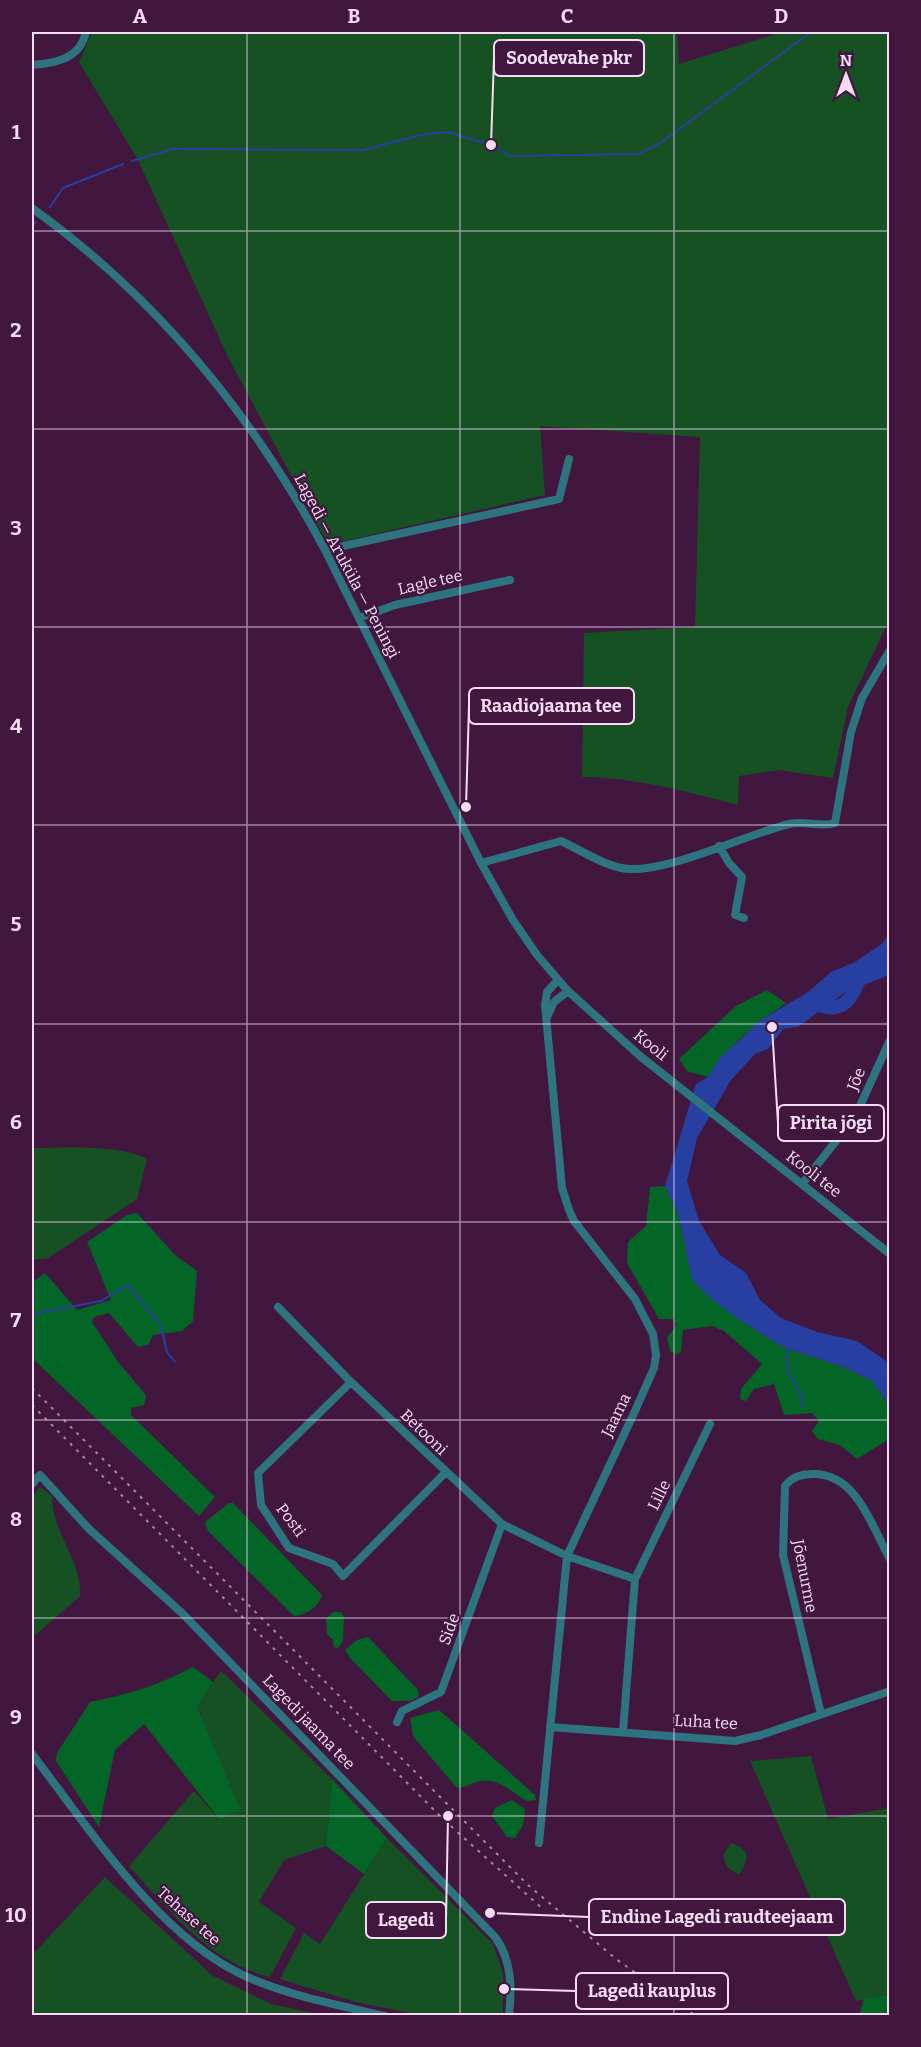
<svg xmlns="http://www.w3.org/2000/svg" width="921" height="2047" font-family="Bitter,serif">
<rect width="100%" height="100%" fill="#411740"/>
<path fill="#155123" d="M92,32H677L679,64L782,32H889V620L848,707L833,778L779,770L739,776L738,805C687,792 635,777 582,777L584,633L695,627L700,437L540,426L545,495L344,541L324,537L227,355L138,160L79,62Z
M32,1148C64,1148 119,1144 147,1159L137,1199L48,1258L32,1260Z
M40,1487L52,1496C52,1534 82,1559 80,1596L32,1638V1497Z
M221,1671L332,1779L326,1846L284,1860L259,1902L296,1928L270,1977C210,1963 168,1909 129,1866L194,1791L220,1820L239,1809L197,1705Z
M811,1756L828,1819L889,1808V1994L856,2001L750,1761Z
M387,1838L493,1944L503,1973V2015H420L355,2002L280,1979L304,1933L320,1944Z
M731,1843C752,1851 749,1858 739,1875L727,1867L723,1856Z
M105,1877L213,1976L271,2004L323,2015H32V1955Z"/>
<path fill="#036626" d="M767,990L786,1003C756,1024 728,1045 708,1077L687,1071L679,1059L736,1006Z
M665,1186L678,1213L688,1258L741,1321L783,1347L846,1368L872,1381L889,1405V1439L857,1459L840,1445L818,1439L812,1431L819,1421L812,1413L784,1415L774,1384L754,1389L746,1401L740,1399L741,1389L762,1364L724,1331L712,1326L683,1330L681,1352L677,1355L670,1351L667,1338L676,1325L673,1319H659L627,1263L628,1242L646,1226L650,1187Z
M137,1213L175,1255L197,1271L193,1321L182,1331L153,1335L148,1345L138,1347L109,1313L94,1317L92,1322L118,1362L146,1395L144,1405L131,1408V1415L215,1497L199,1516L32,1358V1282L45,1273L77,1310L111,1300L87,1242L127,1215Z
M229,1503H233L322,1595C319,1607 306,1615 294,1616L208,1531L205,1522Z
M333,1612H341L344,1617L343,1641L338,1648L334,1647L333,1640L327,1634L326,1619Z
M368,1637L418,1690L419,1696L411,1701H392L350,1658L345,1650L357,1640Z
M193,1667L213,1682L197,1706L240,1809L220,1820L144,1724L115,1750L99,1827L56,1761L57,1753L90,1702C127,1695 159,1685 193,1667Z
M439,1710L535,1795L536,1800L526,1801C513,1792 497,1778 481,1781C472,1782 466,1788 457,1788L413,1736L410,1718Z
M332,1779L387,1838L364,1874L326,1846Z
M512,1800L525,1809L523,1825L515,1838L507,1837L492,1816L495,1808Z
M889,1994V2015H859L864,1999Z"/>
<path fill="#273fa0" d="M889,933V975L844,993L798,1027L783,1029L768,1049L755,1054L731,1080L697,1138L687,1181L699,1221L720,1255L746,1273L760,1300L781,1318L817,1332L857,1341L889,1363V1405L872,1381L846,1368L783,1347L741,1321L708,1296L692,1279L678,1213L665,1186L696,1084L708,1077L720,1058L761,1020L808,992L831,972L855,962L883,943Z"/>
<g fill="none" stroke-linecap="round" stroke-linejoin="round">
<path stroke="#273fa0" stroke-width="2" d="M132,161L173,149L363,150L421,135L447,132L491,145L510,156L638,154L659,144L811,32
M50,207L63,188L123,164
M32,226L36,222
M32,1314L101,1301L128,1285L161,1326L167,1352L175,1362
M787,1345L788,1371L802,1397V1407"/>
<path stroke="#273fa0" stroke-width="14" d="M810,1002C843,1017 853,1000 862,970"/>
<path stroke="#2d747e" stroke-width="8" d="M32,65C56,63 80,59 86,32
M32,208C157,298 253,415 325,550L481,863L513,920L537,955L568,991L640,1056L890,1254
M325,550L559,499L569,459
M359,618L395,605L510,580
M719,846L729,863L742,877L735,915L744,918
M481,863L561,841C581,850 607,868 629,869C671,871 745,835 789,824C804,820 820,828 835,823L851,732L862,698L890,650
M547,1017L554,1002L568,991
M802,1184L855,1117L890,1040
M278,1307L351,1382L502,1524L567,1556L635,1579
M351,1382L258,1473L261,1505L289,1548L333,1564L343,1576L445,1473
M32,1484L40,1475L89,1529L183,1614L495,1937C512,1960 512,1988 509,2016
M821,1714L783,1555L785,1486C793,1476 802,1474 814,1474C857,1474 872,1527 890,1559
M397,1722L402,1711L441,1692L502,1524
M550,1727L735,1741L761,1735L890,1691
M623,1731L635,1579L710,1424
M32,1754C88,1827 159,1937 245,1976C289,1996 338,2005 385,2016
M539,1843L567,1556L635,1411L654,1368L656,1355L653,1334L635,1299L574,1221L569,1210L562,1188L545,1005L547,992L558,980"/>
<path stroke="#a786a6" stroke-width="2" stroke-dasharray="3 6" stroke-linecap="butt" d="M32,1388L528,1885L616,1959L696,2016
M32,1405L443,1819L544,1910"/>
</g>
<path fill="none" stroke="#f6dbf5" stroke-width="1.5" stroke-opacity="0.55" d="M247,32V2016M460,32V2016M674,32V2016M32,231H890M32,429H890M32,627H890M32,825H890M32,1024H890M32,1222H890M32,1420H890M32,1618H890M32,1816H890"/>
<g text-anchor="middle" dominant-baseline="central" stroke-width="4.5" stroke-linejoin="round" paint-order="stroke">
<g font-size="16" fill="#f6dbf5" stroke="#411740">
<text transform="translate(347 566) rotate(62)">Lagedi — Aruküla — Peningi</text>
<text transform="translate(430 582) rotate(-13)">Lagle tee</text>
<text transform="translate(651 1045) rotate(39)">Kooli</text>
<text transform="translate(856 1079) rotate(-68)">Jõe</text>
<text transform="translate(814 1174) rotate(38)">Kooli tee</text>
<text transform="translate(616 1415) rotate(-64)">Jaama</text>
<text transform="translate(424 1432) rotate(44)">Betooni</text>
<text transform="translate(659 1495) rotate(-64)">Lille</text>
<text transform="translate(291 1520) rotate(53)">Posti</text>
<text transform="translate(805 1576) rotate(79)">Jõenurme</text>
<text transform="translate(449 1629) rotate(-70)">Side</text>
<text transform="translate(309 1722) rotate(46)">Lagedi jaama tee</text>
<text transform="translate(706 1722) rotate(3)">Luha tee</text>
<text transform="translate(189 1916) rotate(42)">Tehase tee</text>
</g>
</g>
<path fill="none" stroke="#f6dbf5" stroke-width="2" d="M491 145L494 58M466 807L469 706M772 1027L778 1123M490 1913L589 1917M448 1816L446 1920M504 1989L576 1991"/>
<g fill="#f6dbf5" stroke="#411740" stroke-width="2">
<circle cx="491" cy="145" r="6"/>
<circle cx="466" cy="807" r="6"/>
<circle cx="772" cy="1027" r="6"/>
<circle cx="490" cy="1913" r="6"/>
<circle cx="448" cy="1816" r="6"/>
<circle cx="504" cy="1989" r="6"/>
</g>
<g fill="#411740" stroke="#f6dbf5" stroke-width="2">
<rect x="494" y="40" width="150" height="36" rx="6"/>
<rect x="469" y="688" width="165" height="36" rx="6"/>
<rect x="778" y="1105" width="106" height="36" rx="6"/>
<rect x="589" y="1899" width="256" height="36" rx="6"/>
<rect x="366" y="1902" width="80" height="36" rx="6"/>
<rect x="576" y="1973" width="152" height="36" rx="6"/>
</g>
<g font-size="18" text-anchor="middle" font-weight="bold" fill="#f6dbf5">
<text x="569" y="64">Soodevahe pkr</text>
<text x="551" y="712">Raadiojaama tee</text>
<text x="831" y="1129">Pirita jõgi</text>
<text x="717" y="1923">Endine Lagedi raudteejaam</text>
<text x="406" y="1926">Lagedi</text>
<text x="652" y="1997">Lagedi kauplus</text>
</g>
<rect width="921" height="2047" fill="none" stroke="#411740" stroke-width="66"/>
<g transform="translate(846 75)" stroke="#411740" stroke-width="4.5" paint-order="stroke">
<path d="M0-4.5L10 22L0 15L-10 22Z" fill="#f6dbf5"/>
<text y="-9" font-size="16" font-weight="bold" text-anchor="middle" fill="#f6dbf5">N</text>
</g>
<rect x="33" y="33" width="855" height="1981" fill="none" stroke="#f6dbf5" stroke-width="2"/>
<g font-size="20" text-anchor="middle" font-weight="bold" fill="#f6dbf5">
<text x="140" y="23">A</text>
<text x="354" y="23">B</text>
<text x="567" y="23">C</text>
<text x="781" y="23">D</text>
<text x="16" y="139">1</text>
<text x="16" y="337">2</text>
<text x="16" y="535">3</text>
<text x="16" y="733">4</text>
<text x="16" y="931">5</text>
<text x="16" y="1129">6</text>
<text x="16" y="1327">7</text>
<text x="16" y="1526">8</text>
<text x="16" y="1724">9</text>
<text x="16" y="1922">10</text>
</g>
</svg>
